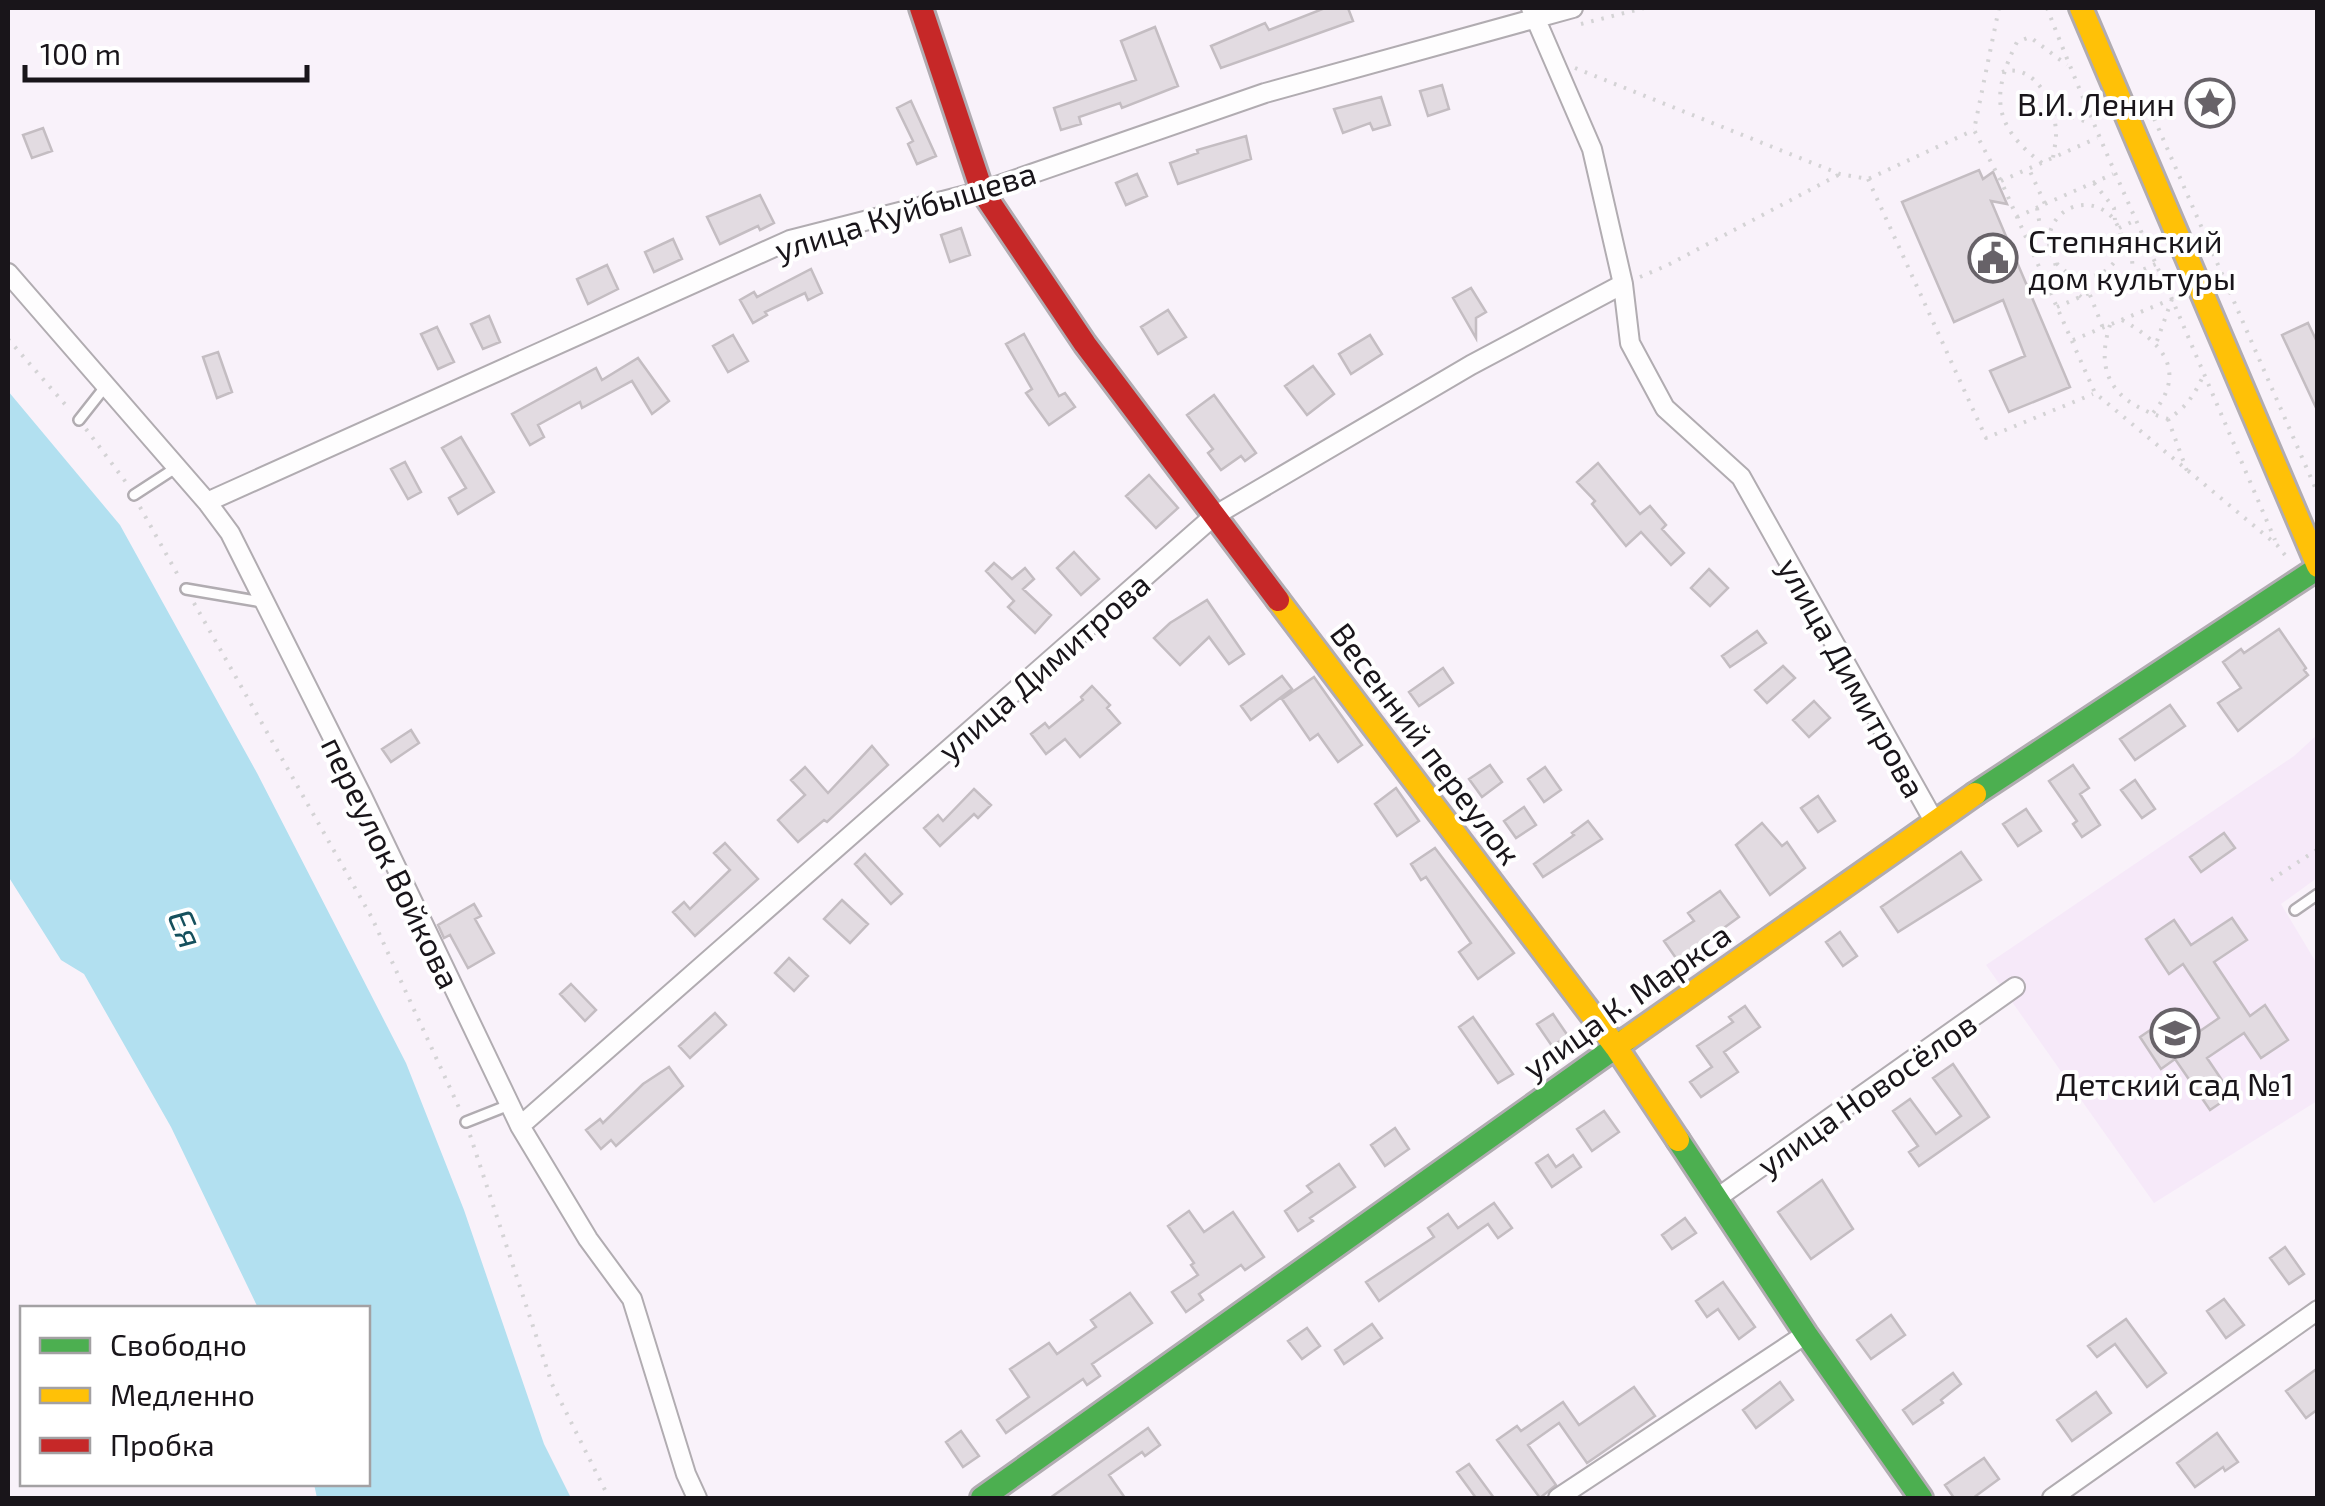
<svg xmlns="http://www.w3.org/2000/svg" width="2325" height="1506" font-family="'Exo 2',sans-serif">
<rect width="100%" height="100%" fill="#f9f2fa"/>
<path fill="#f6e9f9" d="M2317,735V878L2281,904L2317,964V1101L2154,1203L1986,965L2294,756Z"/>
<path fill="#b2e0f0" d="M8,391L120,525L257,773L406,1063L464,1210L544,1444L571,1498H317L314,1484H368V1308H258L171,1127L84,974L61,960L8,876Z"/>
<path fill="#e2dbe1" stroke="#c4bdc2" stroke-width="2.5" d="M1325,8H1348L1353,21L1221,68L1211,46L1265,23L1269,30Z
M1155,27L1178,86L1122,108L1120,103L1079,117L1081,124L1061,130L1054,108L1136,80L1121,41Z
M1442,85L1449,109L1428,116L1420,91Z
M1381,97L1390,125L1373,130L1370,123L1343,133L1334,109Z
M911,101L936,156L917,164L908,144L913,141L897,108Z
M43,128L52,151L32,158L23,135Z
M1246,136L1251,159L1178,184L1170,163L1198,153L1197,150Z
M1979,170L1983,179L1993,172L2007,204L1991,201L2070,387L2009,412L1990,371L2025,356L2003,300L1954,322L1902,202Z
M1137,174L1147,196L1126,205L1116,183Z
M760,195L774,223L760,230L758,226L720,244L707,217Z
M961,228L970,255L950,262L941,235Z
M673,239L682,259L654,272L645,252Z
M607,265L618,289L588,304L577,279Z
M811,269L822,293L808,300L805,293L765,312L767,315L753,323L740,300L754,292L757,297Z
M1471,288L1486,312L1476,318V338L1453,298Z
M1168,310L1186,337L1158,354L1141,327Z
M489,316L500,342L483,349L471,324Z
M2308,323L2318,344V412L2282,335Z
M437,327L454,362L438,369L421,334Z
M1024,334L1059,396L1065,393L1075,407L1049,425L1026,393L1032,389L1006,344Z
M733,335L748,361L728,372L713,346Z
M1370,335L1382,354L1351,374L1339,354Z
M218,352L232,392L217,398L203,357Z
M638,358L669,401L652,414L632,381L582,408L580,402L538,425L544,437L530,445L512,414L596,368L602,380Z
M1313,366L1334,394L1307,415L1285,386Z
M1214,395L1256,453L1245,461L1241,456L1221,470L1208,453L1213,449L1187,415Z
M461,437L494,492L458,514L449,498L466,488L442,448Z
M405,462L421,492L408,499L391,469Z
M1598,463L1640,514L1650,506L1666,525L1662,529L1684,553L1671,565L1641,532L1626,546L1592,504L1595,501L1577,482Z
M1149,475L1178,508L1156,528L1126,496Z
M1074,552L1099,579L1081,595L1057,568Z
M994,563L1012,579L1025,568L1034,579L1023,589L1051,615L1035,633L1008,607L1014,601L986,571Z
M1709,569L1728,588L1710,606L1691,588Z
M1207,600L1244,654L1229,664L1209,637L1180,665L1154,638L1170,623Z
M2279,629L2306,668L2304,670L2308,675L2238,731L2218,703L2241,688L2223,662L2241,649L2244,653Z
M1757,631L1766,643L1730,667L1722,656Z
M1783,666L1795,678L1767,703L1755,690Z
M1443,668L1453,683L1419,706L1409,692Z
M1282,676L1292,689L1251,720L1241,706Z
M1314,677L1362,745L1338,762L1318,734L1310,740L1282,699Z
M1092,686L1110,705L1107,708L1120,723L1080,757L1065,739L1046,754L1031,734L1045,723L1049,728L1083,700L1081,697Z
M1814,701L1830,718L1809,737L1793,720Z
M2170,705L2185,726L2135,760L2120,739Z
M411,730L419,743L391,762L382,749Z
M872,746L888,765L827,822L824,820L798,842L778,820L805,795L791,780L805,767L828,793Z
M1490,765L1502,782L1482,797L1469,779Z
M2073,765L2089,788L2080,794L2100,825L2082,837L2073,824L2077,821L2049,781Z
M1545,767L1561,790L1544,802L1528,779Z
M2135,780L2155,809L2142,818L2121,790Z
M1396,788L1419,821L1397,836L1375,804Z
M974,789L991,805L978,818L974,814L940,846L924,828L938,815L943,821Z
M1818,796L1835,821L1818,832L1801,808Z
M1524,807L1536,825L1516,838L1504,821Z
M2026,809L2041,831L2018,846L2003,824Z
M1588,821L1602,839L1543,877L1534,864L1574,835L1572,833Z
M1762,823L1782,846L1787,842L1805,868L1770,895L1736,845Z
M2224,833L2235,848L2201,872L2190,857Z
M725,843L758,879L695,936L673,912L684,902L690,909L730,870L714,853Z
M1435,848L1514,953L1478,979L1459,952L1471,943L1426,877L1421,880L1411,864Z
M1961,852L1981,880L1898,932L1881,907Z
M865,854L902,894L891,904L855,864Z
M1720,891L1739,917L1678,961L1664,941L1694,921L1688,913Z
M842,900L868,924L850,943L824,919Z
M474,904L481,916L475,919L494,953L468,968L450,935L444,938L438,925Z
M2232,918L2247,940L2214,962L2250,1016L2265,1005L2288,1040L2261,1058L2244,1033L2207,1058L2232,1095L2210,1110L2175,1059L2161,1069L2140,1037L2168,1018L2184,1042L2219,1018L2183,964L2169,974L2146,939L2174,920L2191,945Z
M1840,932L1857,956L1843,966L1826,942Z
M789,958L808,976L794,991L775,973Z
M571,984L596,1010L585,1021L560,994Z
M1745,1006L1760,1027L1724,1052L1738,1072L1701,1097L1690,1082L1712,1067L1697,1046L1733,1022L1729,1017Z
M715,1013L726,1025L690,1058L679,1046Z
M1553,1014L1568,1036L1552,1046L1537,1024Z
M1473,1017L1513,1074L1498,1083L1459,1027Z
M1953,1064L1989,1117L1919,1166L1909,1152L1918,1146L1893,1111L1910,1099L1936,1134L1961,1116L1933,1078Z
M669,1067L683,1086L616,1146L611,1140L601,1149L586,1130L600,1119L603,1123L643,1084Z
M1604,1111L1619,1132L1592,1151L1577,1129Z
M1395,1128L1409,1149L1385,1166L1371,1145Z
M1548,1155L1556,1167L1573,1155L1581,1167L1552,1187L1536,1163Z
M1339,1164L1355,1187L1310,1218L1313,1221L1298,1231L1285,1211L1312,1192L1307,1186Z
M1822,1180L1853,1229L1811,1259L1778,1212Z
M1494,1203L1512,1228L1498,1238L1488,1224L1379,1301L1366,1282L1434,1237L1428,1228L1448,1214L1458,1228Z
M1189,1211L1204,1232L1233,1212L1264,1257L1245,1270L1241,1265L1199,1294L1203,1300L1186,1312L1172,1292L1198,1275L1191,1265L1194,1263L1168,1226Z
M1685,1218L1696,1233L1672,1249L1662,1235Z
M2285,1247L2304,1274L2289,1284L2270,1258Z
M1723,1282L1755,1327L1739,1339L1718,1309L1707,1317L1696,1301Z
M1130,1293L1152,1323L1092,1364L1100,1376L1087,1385L1083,1379L1006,1433L997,1420L1029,1397L1010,1369L1049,1343L1057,1354L1096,1327L1091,1320Z
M2224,1299L2244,1325L2226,1338L2207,1311Z
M1891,1315L1905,1335L1871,1359L1857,1340Z
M2126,1319L2166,1373L2147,1387L2115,1344L2097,1357L2088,1346Z
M1372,1324L1382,1338L1344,1364L1335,1350Z
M1307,1328L1320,1346L1302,1359L1288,1341Z
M2318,1368V1409L2306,1418L2286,1391Z
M1953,1373L1961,1384L1941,1400L1943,1403L1913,1424L1903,1410Z
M1780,1382L1793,1400L1756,1428L1743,1410Z
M1634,1387L1655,1416L1587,1463L1559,1423L1528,1445L1556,1485L1540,1498L1497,1440L1517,1426L1521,1431L1563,1402L1579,1425Z
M2096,1392L2111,1413L2072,1441L2057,1420Z
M1148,1428L1160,1445L1145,1456L1142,1452L1109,1475L1125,1498H1050Z
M961,1431L979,1456L963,1467L946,1442Z
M2217,1433L2238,1462L2225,1471L2223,1467L2195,1487L2177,1463Z
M1984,1458L1999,1479L1973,1498H1954L1945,1485Z
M1469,1464L1494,1498H1476L1457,1472Z"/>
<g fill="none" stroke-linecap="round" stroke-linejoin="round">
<g stroke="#b1acb1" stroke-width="14">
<path id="lane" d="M79,420L105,387
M134,495L177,467
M186,589L262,602
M2295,910L2318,894
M466,1122L509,1105"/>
</g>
<g stroke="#b1acb1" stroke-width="22">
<path id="street" d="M1531,8L1592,149L1623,284L1630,343L1665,408L1741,477L1934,821
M8,273L207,502L230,533L362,796L520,1126L588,1239L632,1299L686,1474L697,1498
M207,502L790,240L982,191L1265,93L1573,8
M520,1126L1214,516L1471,365L1623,284
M1717,1198L2015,987
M1558,1498L1806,1334
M2052,1498L2318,1310"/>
</g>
<g stroke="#b1acb1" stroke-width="28">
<path id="fast" d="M1975,794L2318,568
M1678,1140L1806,1334L1921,1498
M982,1498L1627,1039"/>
</g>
<g stroke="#b1acb1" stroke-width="28">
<path id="slow" d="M2081,8L2318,566
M1278,600L1616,1047L1678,1140
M1627,1039L1975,794"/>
</g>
<g stroke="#b1acb1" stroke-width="28">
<path id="jam" d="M921,8L982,191L1085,344L1278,600"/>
</g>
<path stroke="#d4d3d5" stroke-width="4" stroke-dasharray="2.5 8" stroke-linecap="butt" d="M1999,8L1974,130L2001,181L2095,393L2277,545L2289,560
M2047,8C2085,106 2127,202 2172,299L2180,297
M1581,24L1644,8
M1575,68L1840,174L1868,179L1974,130
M2002,72C2035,62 2056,105 2056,134C2056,142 2054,150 2053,158
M2150,109L2318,494
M2052,110L2090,123
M2042,163C1992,126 1991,94 2017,42L2030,37L2067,65
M1868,179L1986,438L2093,394
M2001,181L2097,138
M2094,183L2114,208L2115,220
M2045,204L2113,174
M2049 241a36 36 0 1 1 72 0a36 36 0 1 1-72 0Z
M2037,208L2041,232L2048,245
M2017,217L2045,204L2029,169
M2119,228L2136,220
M2121,234L2131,243L2133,274
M2055,263L2059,277L2081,297
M1640,277L1668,265L1840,174
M2090,295L2103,328
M2057,307L2156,264
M2122,320C2162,342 2188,371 2153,413
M2110,325C2093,378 2118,404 2168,419C2187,407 2195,394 2204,374
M8,339L70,410
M2073,340L2172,299L2275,540
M2157,341L2172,299
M2168,419L2187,471
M86,429L128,485
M140,507L179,577
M194,603L372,918L461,1112
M2271,880L2318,849
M470,1135L552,1384L609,1498"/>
<use href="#lane" stroke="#fefdfe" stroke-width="9"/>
<use href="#street" stroke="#fefdfe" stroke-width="18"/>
<use href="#fast" stroke="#4caf50" stroke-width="22"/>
<use href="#slow" stroke="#ffc107" stroke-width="22"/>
<use href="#jam" stroke="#c62828" stroke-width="22"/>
</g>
<defs>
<g id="sight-ring" transform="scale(2.5)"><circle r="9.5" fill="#fff" stroke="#676268" stroke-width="1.5"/><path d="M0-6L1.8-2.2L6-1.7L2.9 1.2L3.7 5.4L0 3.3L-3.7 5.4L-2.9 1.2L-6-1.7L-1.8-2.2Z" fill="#676268"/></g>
<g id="civic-ring" transform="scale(2.5)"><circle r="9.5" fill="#fff" stroke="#676268" stroke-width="1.5"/><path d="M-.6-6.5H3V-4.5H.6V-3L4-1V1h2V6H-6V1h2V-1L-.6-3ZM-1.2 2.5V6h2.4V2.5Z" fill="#676268"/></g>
<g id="school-ring" transform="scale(2.5)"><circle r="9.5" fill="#fff" stroke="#676268" stroke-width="1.5"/><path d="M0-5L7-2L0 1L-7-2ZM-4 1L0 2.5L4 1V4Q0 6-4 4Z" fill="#676268"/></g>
</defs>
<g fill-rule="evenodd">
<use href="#sight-ring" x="2210" y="103"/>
<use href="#civic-ring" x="1993" y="258"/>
<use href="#school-ring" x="2175" y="1033"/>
</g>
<g text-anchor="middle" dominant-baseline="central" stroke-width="8" stroke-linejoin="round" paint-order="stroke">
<g font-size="32" fill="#19151a" stroke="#fff" text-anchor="end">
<text x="2175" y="103">В.И. Ленин</text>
<text x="2028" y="240" text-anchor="start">Степнянский<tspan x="2028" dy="37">дом культуры</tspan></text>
<text x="2175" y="1083" text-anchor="middle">Детский сад №1</text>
</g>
<g font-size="32" fill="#19151a" stroke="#fff">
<text transform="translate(905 210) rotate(-17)">улица Куйбышева</text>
<text transform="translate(1043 666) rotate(-41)">улица Димитрова</text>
<text transform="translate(1853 677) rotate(61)">улица Димитрова</text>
<text transform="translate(1427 743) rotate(53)">Весенний переулок</text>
<text transform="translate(392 862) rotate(64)">переулок Войкова</text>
<text transform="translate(1626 1000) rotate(-35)">улица К. Маркса</text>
<text transform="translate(1866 1093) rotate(-35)">улица Новосёлов</text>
</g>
<g font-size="35" font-style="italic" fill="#15505d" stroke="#fff">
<text transform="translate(187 928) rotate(67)">Ея</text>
</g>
</g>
<rect width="2325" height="1506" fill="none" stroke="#19151a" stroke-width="20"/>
<rect x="20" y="1306" width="350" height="180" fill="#ffffff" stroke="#a3a1a3" stroke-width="2.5"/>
<rect x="40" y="1338" width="50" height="15" fill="#4caf50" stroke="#a3a1a3" stroke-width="2.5"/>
<text x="110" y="1356" font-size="30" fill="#19151a">Свободно</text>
<rect x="40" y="1388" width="50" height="15" fill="#ffc107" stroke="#a3a1a3" stroke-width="2.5"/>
<text x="110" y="1406" font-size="30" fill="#19151a">Медленно</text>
<rect x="40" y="1438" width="50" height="15" fill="#c62828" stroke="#a3a1a3" stroke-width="2.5"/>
<text x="110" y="1456" font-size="30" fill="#19151a">Пробка</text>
<path d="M25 65v15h282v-15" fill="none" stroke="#19151a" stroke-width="5"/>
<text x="40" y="65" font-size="30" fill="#19151a" stroke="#ffffff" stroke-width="8" paint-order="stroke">100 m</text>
</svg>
